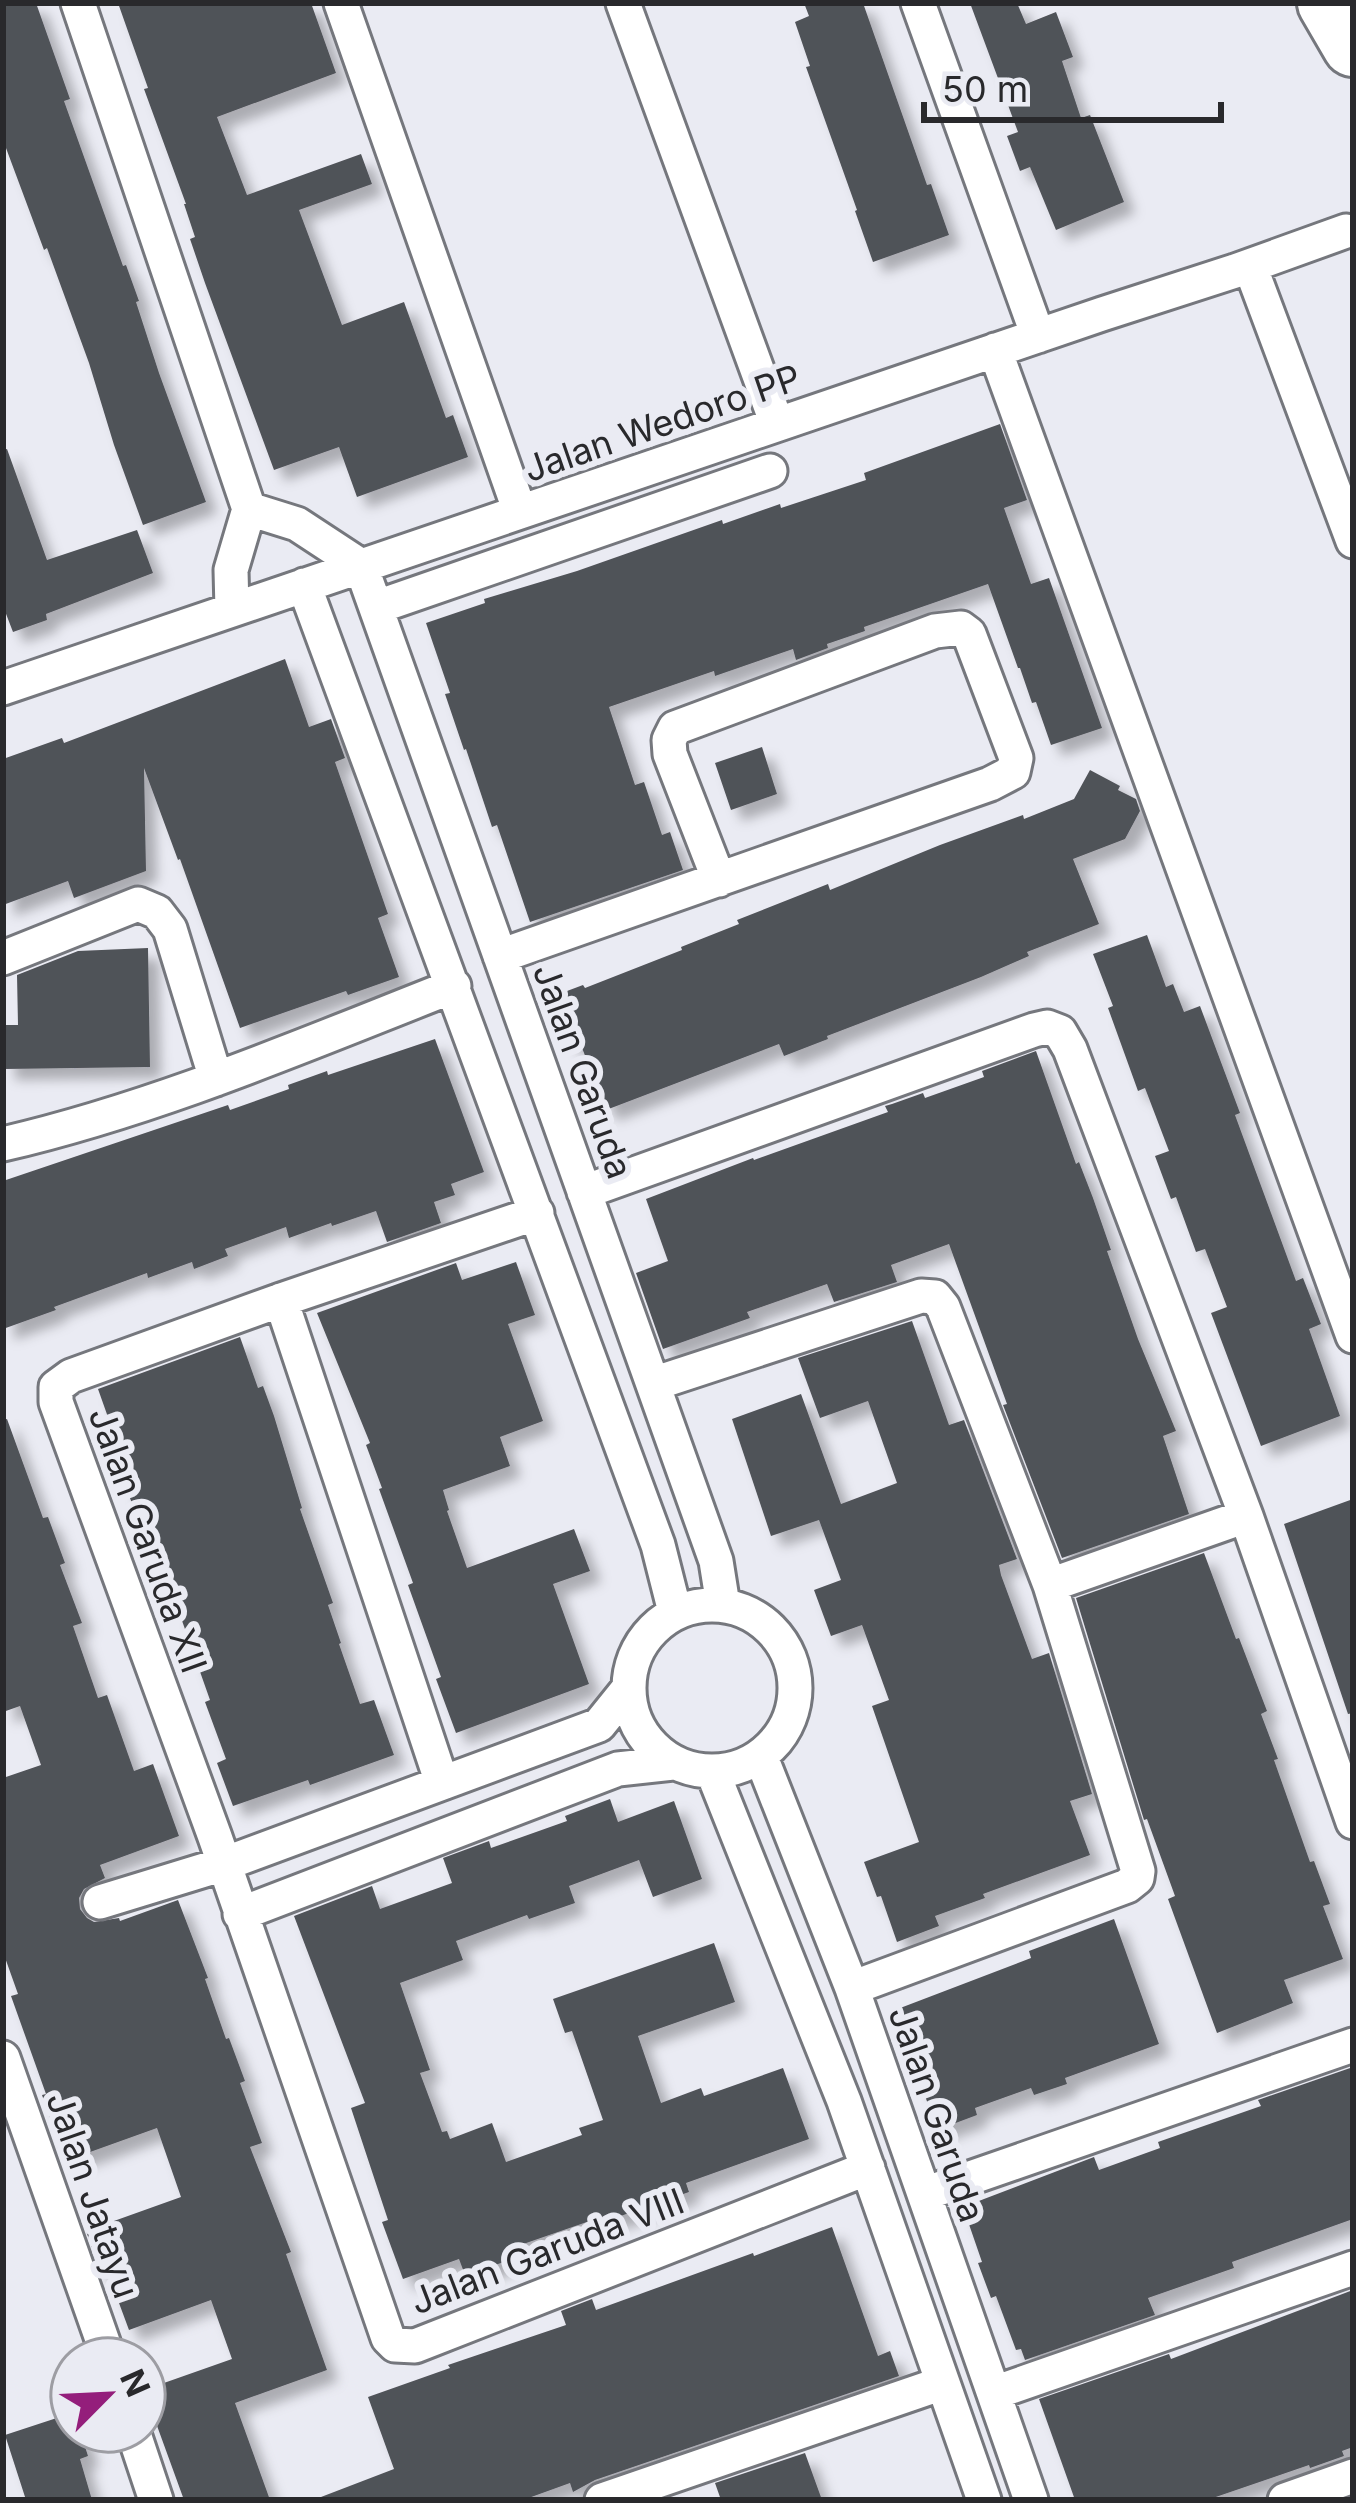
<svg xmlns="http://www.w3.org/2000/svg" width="1356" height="2503" font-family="Inter,sans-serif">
<defs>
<filter id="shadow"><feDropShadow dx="11" dy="11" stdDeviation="6" flood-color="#0004"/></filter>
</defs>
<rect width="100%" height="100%" fill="#eaebf3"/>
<path fill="#505258" filter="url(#shadow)" d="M3,3H36L70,99L64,101L123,266L126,265L139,301L136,302L159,373L206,502L143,525L114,445L89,363L47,248L44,250L3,140Z
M118,3H311L336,73L217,117L247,195L361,154L372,184L299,210L342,325L404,302L446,418L453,415L468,457L357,497L339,447L274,470L205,283L190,239L195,237L184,204H186L144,89L148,88Z
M804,3H863L927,185L931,184L949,235L873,262L855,211L857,210L806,67L810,66L795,22L809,16Z
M970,3H1017L1026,24L1056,12L1073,57L1062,61L1081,118L1090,115L1124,202L1056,230L1030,167L1020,171L1007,136L1018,132Z
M1000,424L1027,500L1004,508L1031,584L1049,578L1102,728L1051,745L1036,702L1032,703L1020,668H1018L988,584L864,627L865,631L827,644L828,648L796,660L793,649L715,676L714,671L609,707L635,785L644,782L662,835L670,832L683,870L530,922L497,825L492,827L466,749L464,750L445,694L450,693L426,623L485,603L484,599L577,571L722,520L723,524L780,504L781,508L866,480L864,473Z
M7,449L47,560L137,530L153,573L46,614L47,620L13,632L3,606V450Z
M285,659L309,727L331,719L345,758L335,762L388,914L378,918L399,977L348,995L346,991L240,1028L180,859L178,860L144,768L146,871L74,898L68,881L3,905V759L62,738L64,743Z
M762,747L777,794L731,810L715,763Z
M1090,770L1120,786L1118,790L1136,799L1140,811L1125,839L1073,859L1099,924L1027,952L1029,956L981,977L827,1036L828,1039L784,1056L779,1044L606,1110L579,1040L569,1044L551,997L583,985L585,988L682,950L681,947L739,924L737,920L828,884L830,890L940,845L1023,815L1024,819L1074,799Z
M1147,935L1166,987L1173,984L1184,1012L1200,1006L1240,1113L1235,1115L1296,1281L1303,1278L1321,1324L1309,1329L1340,1416L1261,1446L1211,1313L1227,1307L1205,1249L1196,1252L1176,1197L1171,1199L1155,1156L1169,1151L1145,1088L1138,1091L1108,1008L1113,1006L1093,954Z
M148,948L150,1067L4,1069L3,1025H18L17,975L78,951Z
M435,1039L484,1172L451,1184L455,1195L434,1202L441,1223L387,1242L376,1211L332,1226L331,1223L289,1238L286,1227L225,1249L228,1256L194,1269L192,1262L148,1278L147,1273L54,1307L56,1310L3,1329V1181L228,1105L230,1110L289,1089L288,1085L327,1071L328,1075Z
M1036,1051L1076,1164L1079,1162L1093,1198L1111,1250L1107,1251L1138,1339L1176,1431L1163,1436L1189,1514L1062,1558L1003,1405L1007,1404L949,1244L891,1265L897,1282L834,1302L827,1284L747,1312L750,1318L663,1349L636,1273L668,1261L646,1199L753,1158L754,1160L888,1112L885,1106L892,1104L923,1093L925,1098L984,1077L982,1071Z
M516,1262L535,1315L508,1324L543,1421L500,1437L510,1466L443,1490L449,1510L447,1511L467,1568L574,1529L590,1571L553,1584L589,1684L456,1733L436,1679L441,1677L408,1585L413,1583L379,1489L382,1488L366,1445L370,1443L317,1313L456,1263L462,1280Z
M912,1321L949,1425L964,1420L1017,1559L999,1565L1001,1575L1032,1659L1049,1653L1092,1794L1070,1801L1090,1855L983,1894L985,1898L935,1916L939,1926L897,1942L881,1896L877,1897L864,1862L919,1842L872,1706L889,1700L862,1625L831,1636L814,1590L841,1580L819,1520L771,1536L732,1419L801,1394L841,1504L897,1483L868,1401L820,1418L798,1358Z
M240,1337L258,1388L263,1386L274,1416L302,1508L300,1509L333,1603L328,1605L341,1643L339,1644L360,1704L374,1700L394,1755L310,1785L308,1780L233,1806L217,1763L226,1759L205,1702L210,1700L180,1615L182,1614L150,1522L140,1525L124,1482L136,1478L114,1418L109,1420L98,1389Z
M7,1419L43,1518L48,1517L65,1563L60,1565L82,1623L73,1626L98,1698L107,1695L134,1771L153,1764L179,1836L100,1865L105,1878L84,1889L79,1898L80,1909L87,1918L94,1922L119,1918L120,1921L178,1900L208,1978L205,1979L226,2039L229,2038L245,2081L240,2083L262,2143L250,2147L291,2252L286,2254L327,2370L235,2403L270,2500H184L144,2390L232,2359L211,2300L129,2330L109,2276L103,2278L86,2231L181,2197L157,2128L65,2161L42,2095L46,2094L11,1996L18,1994L3,1952V1778L41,1765L20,1706L3,1712V1420Z
M1353,1499V1713L1348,1714L1284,1524Z
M1204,1553L1236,1639L1239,1638L1267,1711L1261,1714L1278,1759L1274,1760L1310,1862L1314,1861L1330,1904L1323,1906L1343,1959L1284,1980L1293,2003L1217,2033L1168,1899L1175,1896L1147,1819L1144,1820L1076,1598Z
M610,1799L618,1822L674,1801L702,1879L653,1897L639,1860L569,1886L575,1903L529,1919L527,1915L456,1941L463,1960L400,1983L430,2070L420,2073L442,2132L447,2131L450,2139L492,2123L506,2162L582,2135L579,2128L603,2120L572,2031L565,2033L553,1999L714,1943L735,2002L638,2036L661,2103L701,2088L704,2096L783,2068L809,2139L686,2183L689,2192L612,2219L610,2214L506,2250L510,2260L465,2275L459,2259L403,2279L382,2222L388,2220L351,2108L365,2103L294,1916L372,1886L380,1909L452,1883L443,1858L489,1841L491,1848L567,1821L565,1816Z
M1114,1919L1159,2044L1065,2078L1067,2084L1034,2095L1031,2088L975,2108L977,2115L937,2130L895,2010L1031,1958L1029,1951Z
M1353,2067V2219L1232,2262L1234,2268L1148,2298L1155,2315L1025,2360L1021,2349L1016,2350L996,2296L991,2298L978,2263L982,2262L963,2207L1094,2157L1099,2170L1160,2148L1158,2142L1261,2106L1258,2100Z
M832,2227L878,2356L890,2351L899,2376L595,2480L573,2492L570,2483L523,2500H321V2497L394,2469L368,2397L450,2368L448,2365L566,2325L561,2311L592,2299L596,2310L753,2253L754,2256Z
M1353,2290V2447L1342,2451L1344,2456L1310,2468L1309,2465L1207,2500H1075L1039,2399L1169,2354L1171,2359Z
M72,2413V2431H80L88,2456L80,2459L92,2500H26L5,2435Z
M805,2453L822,2500H721L715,2483Z"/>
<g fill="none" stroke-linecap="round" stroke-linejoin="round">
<g stroke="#75777d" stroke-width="39">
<path id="minor" d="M78,3L249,509L231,570L232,610
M341,3L520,512
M623,3L777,424
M918,3L1038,336
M1250,266L1353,541
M995,350L1353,1336
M249,509L297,524L361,566L716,1561L723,1605
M304,585L658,1545L675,1612
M377,607L770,471
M3,688L1102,314L1235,271L1346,231
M500,956L990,784L1013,772L1016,758L969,634L961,628L935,631L675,728L669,740L670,754L719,880
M3,958L138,904L157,912L170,929L216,1079
M3,1144C158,1108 306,1044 454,986
M584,1192L1034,1030L1047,1027L1060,1032L1070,1049L1246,1516L1353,1822
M537,1213L281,1300L71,1376L56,1387V1402L215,1837L388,2338L395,2345L415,2346L868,2168
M281,1300L442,1783
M653,1384L921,1296L935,1297L943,1307L1050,1585L1138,1871L1137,1878L1127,1886L852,1988
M1050,1585L1246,1516
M629 1688a83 83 0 1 1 166 0a83 83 0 1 1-166 0Z
M761,1757L852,1988L1031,2500
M713,1773L844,2101L984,2500
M100,1902L224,1864L599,1725L628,1689
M240,1914L618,1769L673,1763
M3,2058L109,2359
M924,2194L1353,2045
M994,2393L1353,2268
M133,2431L156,2500
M602,2500L943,2383
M1285,2500L1353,2476"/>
</g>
<g stroke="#75777d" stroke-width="66">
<path id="motorway" d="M1328,3L1353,46"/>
</g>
<use href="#minor" stroke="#fff" stroke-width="33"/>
<use href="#motorway" stroke="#fff" stroke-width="60"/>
</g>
<g text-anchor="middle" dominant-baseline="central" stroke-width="12" stroke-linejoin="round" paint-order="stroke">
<g font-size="36" fill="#29292c" stroke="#eaebf3">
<text transform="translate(662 423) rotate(-19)">Jalan Wedoro PP</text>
<text transform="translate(583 1071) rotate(70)">Jalan Garuda</text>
<text transform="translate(148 1540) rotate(70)">Jalan Garuda XII</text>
<text transform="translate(937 2114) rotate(71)">Jalan Garuda</text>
<text transform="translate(93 2195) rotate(71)">Jalan Jatayu</text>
<text transform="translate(547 2251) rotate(-21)">Jalan Garuda VIII</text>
</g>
</g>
<rect width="1356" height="2503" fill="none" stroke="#29292c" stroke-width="12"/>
<g transform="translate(108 2395) rotate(66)"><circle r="57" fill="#eaebf3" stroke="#9d9da3" stroke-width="3"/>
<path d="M0-9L21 45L0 30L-21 45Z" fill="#941e7b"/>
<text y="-18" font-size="33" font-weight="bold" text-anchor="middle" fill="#29292c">N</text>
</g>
<path d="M924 102v18h297v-18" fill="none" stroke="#29292c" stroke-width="6"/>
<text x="942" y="102" font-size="36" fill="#29292c" stroke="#eaebf3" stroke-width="9" paint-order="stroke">50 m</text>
</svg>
